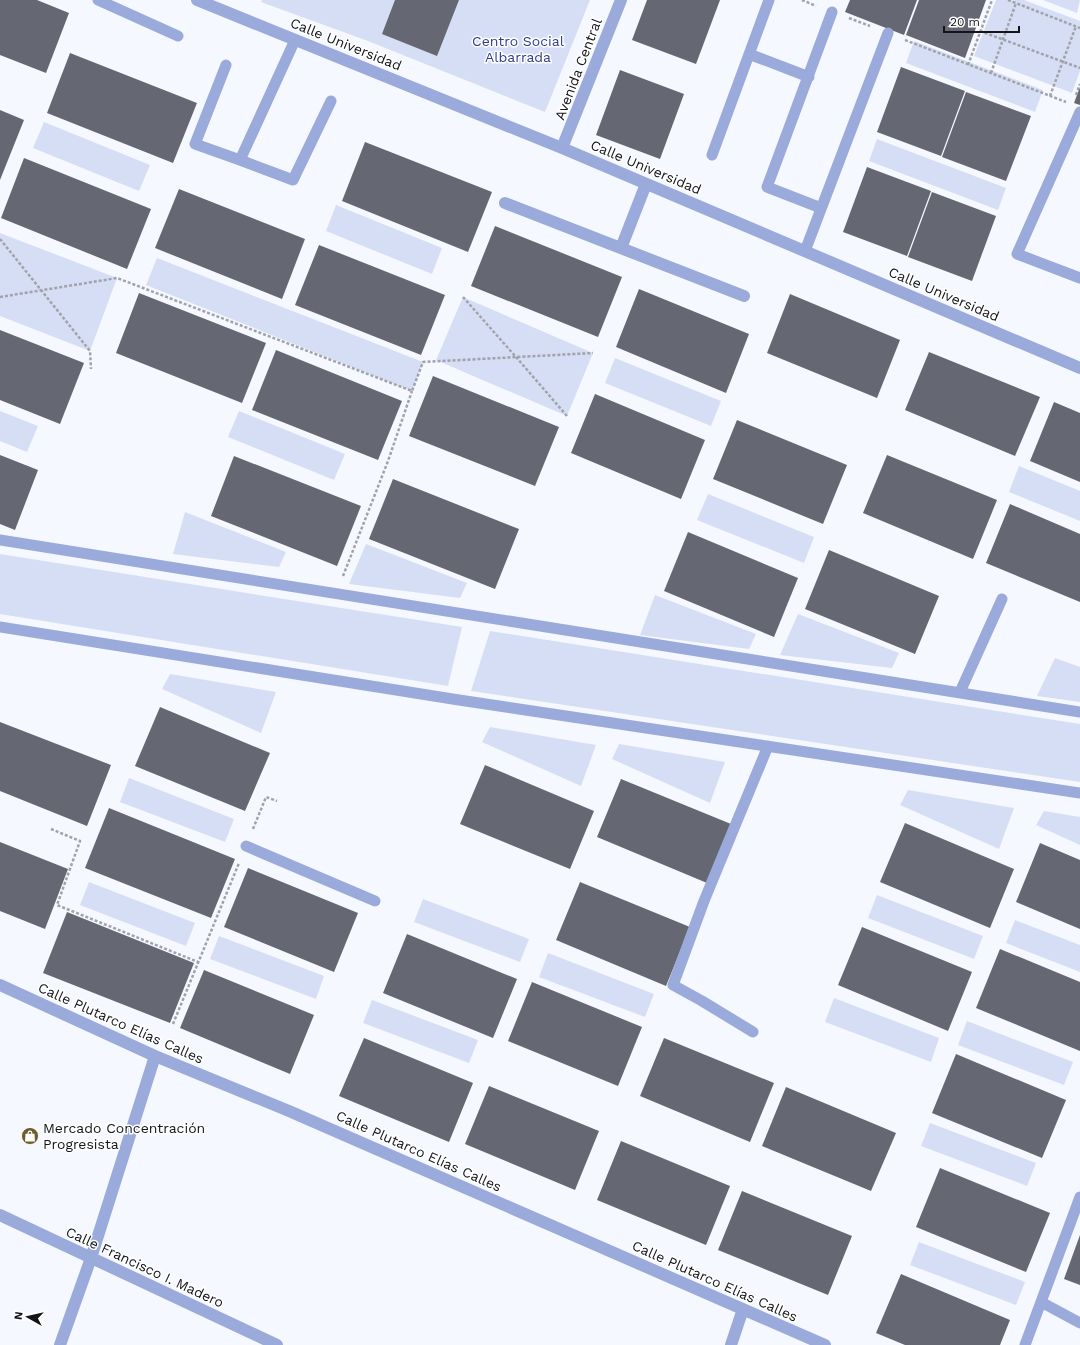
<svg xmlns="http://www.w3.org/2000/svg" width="1080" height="1345" font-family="'Work Sans',sans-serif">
<rect width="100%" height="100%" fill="#f6f8ff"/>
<path fill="#d6def5" d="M262,0H590L545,112L368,41L261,2Z
M996,0H1024L1080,21V71L1072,93L974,56Z
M1043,0H1080L1077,13Z
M914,41L1043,90L1035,112L906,63Z
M44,122L150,165L139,191L33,148Z
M877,139L1006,188L998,210L869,161Z
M336,205L442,248L432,274L326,231Z
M0,233L117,278L90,351L0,316Z
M157,258L423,362L412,391L146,285Z
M463,297L593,353L567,416L436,360Z
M615,358L721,401L711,426L605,383Z
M0,411L38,426L27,452L0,441Z
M239,411L345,454L334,480L228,437Z
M1019,466L1080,491V521L1009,492Z
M708,494L814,537L804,563L697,520Z
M185,512L286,552L279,567L173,554Z
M366,544L467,583L460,598L349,584Z
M0,554L462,627L448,686L0,614Z
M655,595L756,634L749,649L640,635Z
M798,614L899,653L892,668L780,655Z
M490,631L1080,724V782L471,691Z
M1055,658L1080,667V702L1037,696Z
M170,674L276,692L261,733L162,689Z
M490,727L596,745L581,786L482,742Z
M619,744L725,762L710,803L612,759Z
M129,778L234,819L225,842L120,802Z
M908,790L1014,808L999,849L900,805Z
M1044,811L1080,817V845L1036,825Z
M89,882L195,923L186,946L80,905Z
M877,895L983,936L974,959L868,918Z
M423,899L529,939L520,962L414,922Z
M1015,920L1080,945V972L1006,943Z
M219,936L324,976L316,999L210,959Z
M548,953L654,994L645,1017L539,977Z
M834,998L939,1038L931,1062L825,1022Z
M372,1000L478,1040L469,1063L363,1023Z
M967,1021L1073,1062L1064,1085L958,1045Z
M930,1123L1036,1163L1027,1186L921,1146Z
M919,1242L1025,1282L1016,1305L910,1265Z"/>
<path fill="#656872" d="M0,0H37L69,13L46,73L0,55Z
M395,0H459L437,56L382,34Z
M647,0H720L696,64L632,40Z
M850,0H917L904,35L845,12Z
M919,0H986L965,58L906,35Z
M70,53L197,103L173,163L47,113Z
M901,67L965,91L941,156L877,132Z
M620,70L684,94L660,159L596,135Z
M1080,87V105L1074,103Z
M966,92L1031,116L1006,181L942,157Z
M0,110L24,120L0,180Z
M365,142L492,192L468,252L342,201Z
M24,158L151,209L127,269L1,218Z
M867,167L931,191L907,256L843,232Z
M179,189L305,239L282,299L155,248Z
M932,192L996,216L972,281L908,257Z
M495,226L622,277L598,337L471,286Z
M319,245L445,295L421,355L295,305Z
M639,289L749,334L726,393L616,347Z
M139,293L266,343L242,403L116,353Z
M790,294L900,340L877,398L767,353Z
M0,330L84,363L60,424L0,400Z
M276,350L402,401L378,460L252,410Z
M929,352L1040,397L1015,456L905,410Z
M433,376L559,427L535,486L409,436Z
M595,394L705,440L681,499L571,453Z
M1054,402L1080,413V482L1030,461Z
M737,420L847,465L823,524L713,479Z
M0,455L38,470L15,530L0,524Z
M887,455L997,500L973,559L863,513Z
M234,456L361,506L337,566L211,516Z
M393,479L519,529L495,589L369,539Z
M1010,504L1080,534V602L986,563Z
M688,532L798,578L774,637L664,591Z
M829,550L939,596L915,654L805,609Z
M160,707L270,753L245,811L135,766Z
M0,722L111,765L87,826L0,791Z
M485,765L594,811L570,869L460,824Z
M621,779L731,824L707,883L597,837Z
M109,808L235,859L211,918L85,868Z
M905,823L1014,869L990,928L880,882Z
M0,842L68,869L45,929L0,911Z
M1040,843L1080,860V929L1016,902Z
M248,868L358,913L334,972L224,927Z
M580,882L690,927L666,986L556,940Z
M67,912L194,963L170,1023L43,973Z
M862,927L972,972L948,1031L838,985Z
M407,934L517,979L493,1038L383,993Z
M1000,949L1080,982V1051L976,1008Z
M204,970L314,1015L290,1074L180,1028Z
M532,982L642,1027L618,1086L508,1041Z
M364,1038L473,1083L449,1142L339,1096Z
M664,1038L774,1083L750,1142L640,1096Z
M956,1054L1066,1100L1042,1158L932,1113Z
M489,1086L599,1131L575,1190L465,1144Z
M786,1087L896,1133L871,1191L762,1146Z
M621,1141L730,1186L706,1245L597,1200Z
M940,1168L1050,1213L1026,1272L916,1227Z
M742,1191L852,1236L828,1295L718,1250Z
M1080,1235V1285L1064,1279Z
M901,1274L1010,1320L1000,1345H905L876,1333Z"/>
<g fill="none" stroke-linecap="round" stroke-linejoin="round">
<path stroke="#a1a3a9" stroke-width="2.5" stroke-dasharray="3 2" stroke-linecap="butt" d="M802,0L816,6
M1008,0L1080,28
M849,18L870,26
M980,31L1080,68
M905,40L1066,102
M968,65L992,0
M991,73L1016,3
M1076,95L1080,84
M1050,96L1076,26
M0,239L90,351L91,369
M0,297L117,278L412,391L423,362L593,353
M463,297L516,357L567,416
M343,576L388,461L412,391
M51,829L80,841L57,905L198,962
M253,829L266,797L277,801
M173,1024L239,863"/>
<path stroke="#9aaadb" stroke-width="11" d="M98,0L178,36
M749,54L809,77
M226,65L195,144L240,160L295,40
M1080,112L1017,254L1080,278
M712,155L769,0
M240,160L293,180L331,101
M821,208L767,187L832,12
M805,251L888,33
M0,540L1080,712
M0,627L459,700L1080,793
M960,692L1002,599
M246,846L375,901
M753,1032L702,1001L673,985L704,901L768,746
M1041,1302L1080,1323
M1025,1345L1080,1197"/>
<path stroke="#9aaadb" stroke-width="12" d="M197,0L562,148L1080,368
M562,148L621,0
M505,203L744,296
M621,248L646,184
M0,985L155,1056L289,1111L825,1345
M0,1215L277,1345
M60,1345L91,1258L155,1056
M731,1345L743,1309"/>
</g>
<defs>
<g id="shop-disc" transform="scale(0.9)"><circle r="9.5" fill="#6e5d2b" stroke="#fff"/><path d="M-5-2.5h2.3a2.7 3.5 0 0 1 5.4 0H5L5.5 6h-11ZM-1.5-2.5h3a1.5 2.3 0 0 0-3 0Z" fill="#fff"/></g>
</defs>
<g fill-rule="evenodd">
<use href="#shop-disc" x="30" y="1136"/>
</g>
<g text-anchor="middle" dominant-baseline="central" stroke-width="3" stroke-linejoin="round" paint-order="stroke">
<g font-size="14" fill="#2e3e8d" stroke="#fff">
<text x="518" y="41">Centro Social<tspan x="518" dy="16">Albarrada</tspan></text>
</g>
<g font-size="14" fill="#121418" stroke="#fff">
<text transform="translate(346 44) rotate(22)">Calle Universidad</text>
<text transform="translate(578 69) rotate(-69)">Avenida Central</text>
<text transform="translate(646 167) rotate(23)">Calle Universidad</text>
<text transform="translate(944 294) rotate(23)">Calle Universidad</text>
<text transform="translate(121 1023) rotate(24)">Calle Plutarco Elías Calles</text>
<text transform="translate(419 1151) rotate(24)">Calle Plutarco Elías Calles</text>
<text transform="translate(145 1267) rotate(25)">Calle Francisco I. Madero</text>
<text transform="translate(715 1281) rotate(24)">Calle Plutarco Elías Calles</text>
</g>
<g font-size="14" fill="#121418" stroke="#fff" text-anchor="start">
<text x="43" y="1128">Mercado Concentración<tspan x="43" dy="16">Progresista</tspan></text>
</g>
</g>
<g transform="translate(28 1317) rotate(278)" stroke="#ffffff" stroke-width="3" paint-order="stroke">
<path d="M0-3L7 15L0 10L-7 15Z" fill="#121418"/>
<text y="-6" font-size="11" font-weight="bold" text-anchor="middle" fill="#121418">N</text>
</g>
<path d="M944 26v6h75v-6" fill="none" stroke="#121418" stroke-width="2"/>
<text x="950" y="26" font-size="12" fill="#121418" stroke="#ffffff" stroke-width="3" paint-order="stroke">20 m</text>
</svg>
